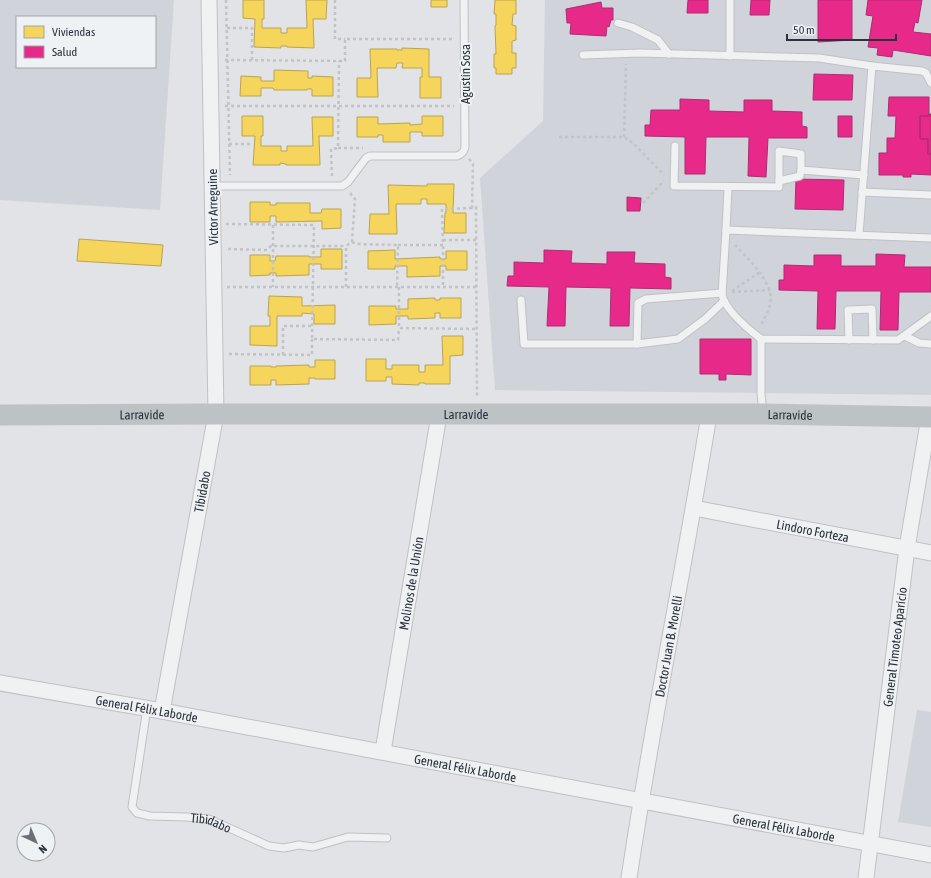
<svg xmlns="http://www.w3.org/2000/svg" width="931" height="878" font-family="'Asap Condensed',sans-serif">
<rect width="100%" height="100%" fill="#e1e3e6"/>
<path fill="#d0d3d9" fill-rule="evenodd" d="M0,0H174L160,210L0,200ZM17,17H155V67H17Z
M545,0H931V395L495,390L480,178L543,121Z
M917,710L931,712V827L898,822Z"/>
<path fill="#f6d55c" stroke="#b9a453" d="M243,0H264V19H262V28H281V33H287V28H307L306,0H327L326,19H313L314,48L287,47V46H281V48L254,47L255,19L243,18Z
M431,0H447V7H431Z
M495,0H516V14H513L512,25L516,26V40L512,41V53H516V68H512V74H496V68H494V54H496L495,26L496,25V14H494Z
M402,48L429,49V77H441V98H420V77H422V68H402L403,63H397L396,68H377L378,97H357V78H371L370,49H397V50H402Z
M274,70L308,71V78H312V76L333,77V96H312V89H307V90H274L273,88H261V96H240L241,76L261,77V81H274Z
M242,116H263V136H261V146H281V151H287V146H313L312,117H333V136H319L320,165H286V164L280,163V165H253L255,136H242Z
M422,116H443V136H422V132H410V142H383V135H378V137H357V117H378V124L410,123V125L422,124Z
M427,184H454L453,213H466V233H444L445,213H446V204H427V199H421V204H396L397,234H369L370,214H389L388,185L427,186Z
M250,202H270V205H276V203H310V213H321L322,209H341V228L322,229V221L276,222V216H270V222H250Z
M79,239L163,245L161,266L77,261Z
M321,249H342V269H321V264H309V275L276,276V273H270V275L250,276V255H270V261H275L276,256H309V257H321Z
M395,250V259L440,257V259H446V251H467V270H446V266H440V276L407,277V266H395V269H368V251Z
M269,296L302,297V306L335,305V324H314V314L302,313V316H277V346L250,345V326H270V316H268Z
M435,298V300H440V298H461V318H440V313H435V318L408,319V316H396V324L369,325V306H396V309H408V299Z
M442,336H463V355L450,356V384H425V383H419V385L392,384V377H386V381H366V359H386V369H392V365H419V372H425V365H443Z
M315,360H335V379H315V378H309V384L276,385V380H271V385H250V366H271V367H276V366L309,365V367H315Z"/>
<path fill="#e7298a" stroke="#ae2c73" d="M688,0H708V13H687Z
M751,0H770L769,15H750Z
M818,0H852V40L818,42Z
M868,0H922L918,23L915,22L913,32L931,34V56L893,50L892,57L877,55L878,48L868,47L873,16L866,15Z
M601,2L602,8H613V20H611L609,27L607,26L606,36L570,34L571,23H567L566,9Z
M814,74L853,75L852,100H813Z
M889,97H929V116H920V139H928V154H931V175L911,174V177H903V175H879V153H887V138H895L896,116H888Z
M680,99L709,100V111L744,112V100H772V111L802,112V126L807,127V138H768L766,177L748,176L749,137H706L705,174H685V137L645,136V125H650L651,110H680Z
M929,114H931V154H928V139H920V116H929Z
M838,116H852V137H838Z
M796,179L844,180L843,210L795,209Z
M627,197L641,198L640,211H627Z
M544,250L572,251L571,263L607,264V252H635L634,263L665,264V277L671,278V289L630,288L629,326H610L611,288L566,287L565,326H547L549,287L507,286L508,276H514V262L544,263Z
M876,254L905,255L904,267H931V292H899L898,330H880L881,291H836L835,329H817L818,291L779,290V280H784V265L814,266V255H841V266H876Z
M700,339H751V375L726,374V380H719V374H700Z"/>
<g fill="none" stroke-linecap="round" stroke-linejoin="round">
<g stroke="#c0c1c4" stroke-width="9">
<g id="lane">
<path d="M618,23L632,27L658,40L669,54"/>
<path d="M583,55L640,53L819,58L872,66L922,71L926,73L931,83"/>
<path d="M730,56V0"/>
<path d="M675,146L674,186L779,187V151L801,154V170L864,175"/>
<path d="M779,181L800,176L801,170"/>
<path d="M213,186H342L348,182L366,158L370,156H457C462,154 464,152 465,147L464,0"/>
<path d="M862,192L931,195"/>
<path d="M726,230L728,187"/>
<path d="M859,235L872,66"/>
<path d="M931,238L726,230L722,295C726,311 748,329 761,339L898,340L931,316"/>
<path d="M521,300L524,344H637L678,339L705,319L724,301"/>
<path d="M905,336L919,343L931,344"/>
<path d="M761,339V393L763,413"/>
<path d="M849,340L848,310L872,309L873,340"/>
<path d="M637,344L638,303L646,299L722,293"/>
<path id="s1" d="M147,708L132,807L137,813L150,816L186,817L209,819L269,846L284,848L299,845L313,847L348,837L387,838"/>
</g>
</g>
<g stroke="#c0c1c4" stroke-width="17">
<g id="street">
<path id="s2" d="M694,508L931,553"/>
<path id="s3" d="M0,683L162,711L931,855"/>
<path id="s4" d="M162,711L216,414L209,0"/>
<path id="s5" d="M383,751L439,415"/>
<path id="s6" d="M629,878C652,723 684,570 709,415"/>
<path id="s7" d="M866,878L907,548L929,417"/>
</g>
</g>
<path stroke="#c1c4c6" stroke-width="2.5" stroke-dasharray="3 3" stroke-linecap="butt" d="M226,0L230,175
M335,0V39H345
M227,28H252V61
M225,60L345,61V39H454
M225,106H454
M559,137H624L634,144L664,175
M624,137L626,64
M229,144H252
M338,148H363
M469,159L473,164L472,208L476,207L477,398
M332,176L331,149L338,148L339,61
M643,203L664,181
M226,224L314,225L312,339L398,340L399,328
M273,225V287
M443,240H476
M352,242L357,244L398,245L397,287
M398,245H443L442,209L472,208
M735,245C748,259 776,284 770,305C768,312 764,319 761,325
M443,246V287
M228,249L267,250L271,246H346
M227,287H477
M346,287V246L352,242L355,199L350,193
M399,287V328L477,329
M732,291L760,272
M732,292L770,290
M229,354L312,355V339
M283,355V326H312"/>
<use href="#lane" stroke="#f0f1f3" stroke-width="7"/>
<use href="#street" stroke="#f0f1f3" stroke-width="15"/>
<path stroke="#bfc2c5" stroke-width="21" id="s8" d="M0,415L216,414H763L931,417"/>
</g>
<g text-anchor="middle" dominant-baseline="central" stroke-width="4" stroke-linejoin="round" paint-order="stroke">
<g font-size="13" fill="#2a323d" stroke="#eff2f5">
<text transform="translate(465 74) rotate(-90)">Agustín Sosa</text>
<text transform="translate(213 207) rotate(-91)">Víctor Arreguine</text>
<text stroke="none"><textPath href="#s8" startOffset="142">Larravide</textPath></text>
<text stroke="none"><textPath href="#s8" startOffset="466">Larravide</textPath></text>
<text stroke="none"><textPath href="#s8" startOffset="790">Larravide</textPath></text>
<text stroke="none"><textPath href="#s4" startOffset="223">Tibidabo</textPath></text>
<text stroke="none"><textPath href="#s2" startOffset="121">Lindoro Forteza</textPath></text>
<text stroke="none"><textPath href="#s5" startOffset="170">Molinos de la Unión</textPath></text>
<text stroke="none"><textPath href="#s6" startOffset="235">Doctor Juan B. Morelli</textPath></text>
<text stroke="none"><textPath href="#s7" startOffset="233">General Timoteo Aparicio</textPath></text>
<text stroke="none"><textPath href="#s3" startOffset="149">General Félix Laborde</textPath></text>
<text stroke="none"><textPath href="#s3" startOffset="473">General Félix Laborde</textPath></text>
<text stroke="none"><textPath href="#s1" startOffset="183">Tibidabo</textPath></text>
<text stroke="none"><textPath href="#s3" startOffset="797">General Félix Laborde</textPath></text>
</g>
</g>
<rect x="16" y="16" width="140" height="52" fill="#eff2f5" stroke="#a0a5ab"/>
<rect x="24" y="26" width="20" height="12" fill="#f6d55c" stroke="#a0a5ab"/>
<text x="52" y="36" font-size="12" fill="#2a323d">Viviendas</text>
<rect x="24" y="46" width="20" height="12" fill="#e7298a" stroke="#a0a5ab"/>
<text x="52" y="56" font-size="12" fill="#2a323d">Salud</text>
<g transform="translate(36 842) rotate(136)"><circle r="19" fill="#eff2f5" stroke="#a0a5ab"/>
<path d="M0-3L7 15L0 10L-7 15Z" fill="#6a7078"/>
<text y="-6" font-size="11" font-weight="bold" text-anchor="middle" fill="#2a323d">N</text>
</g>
<path d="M787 34v6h109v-6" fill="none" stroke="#2a323d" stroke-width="2"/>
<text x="793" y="34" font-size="12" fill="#2a323d" stroke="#eff2f5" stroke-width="3" paint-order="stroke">50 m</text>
</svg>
